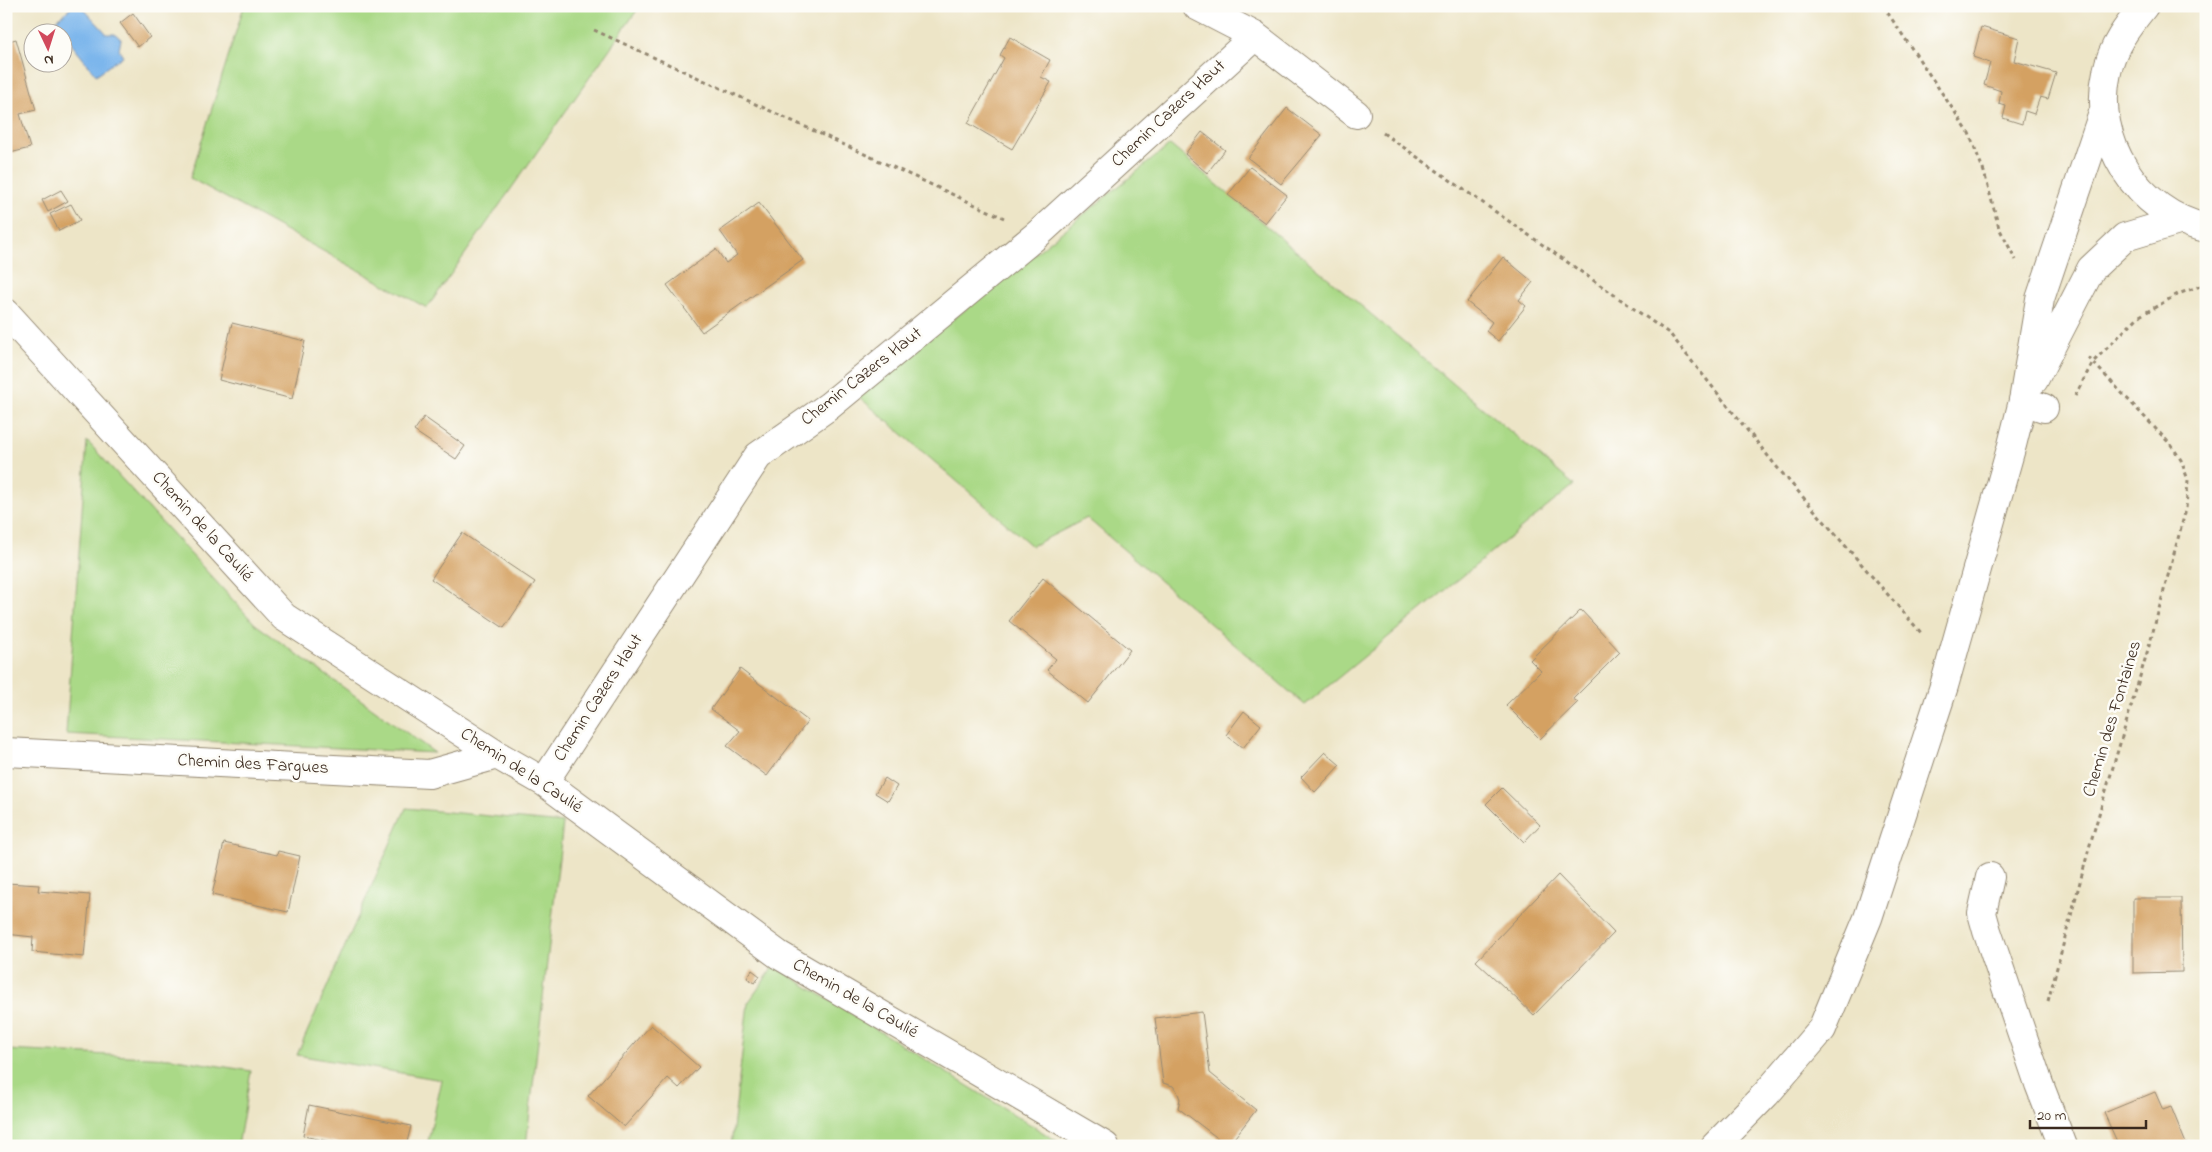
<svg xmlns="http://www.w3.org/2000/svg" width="2212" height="1152" font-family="'Indie Flower',sans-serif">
<rect width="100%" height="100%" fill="#fdfcf7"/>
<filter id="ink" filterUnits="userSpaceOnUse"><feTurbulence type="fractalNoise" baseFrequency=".02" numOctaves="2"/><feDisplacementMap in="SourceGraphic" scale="10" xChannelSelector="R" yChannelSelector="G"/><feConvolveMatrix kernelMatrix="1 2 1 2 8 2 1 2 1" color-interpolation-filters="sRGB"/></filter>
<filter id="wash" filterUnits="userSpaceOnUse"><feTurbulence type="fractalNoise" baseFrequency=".0096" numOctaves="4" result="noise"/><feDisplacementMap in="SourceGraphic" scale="20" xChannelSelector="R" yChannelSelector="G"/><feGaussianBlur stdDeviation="1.12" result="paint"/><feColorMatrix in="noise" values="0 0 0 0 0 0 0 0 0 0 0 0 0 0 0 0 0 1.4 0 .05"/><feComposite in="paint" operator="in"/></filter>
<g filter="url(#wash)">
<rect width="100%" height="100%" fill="#ede5c7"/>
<path fill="#aad987" stroke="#728252" d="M244,6H640L427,308L190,178Z
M1170,145L1574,485L1305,705L1087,518L1032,546L858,396Z
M87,441L255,624L435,753L66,734Z
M406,808L563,823L526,1146H427L442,1080L297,1055Z
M774,966L1065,1146H731L748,1003Z
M6,1050L170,1058L251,1071L238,1146H6Z"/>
<path fill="#7bb6ec" stroke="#5b7085" d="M73,6H81L107,34H115L121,39L119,50L123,56L96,75L54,22Z"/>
<g id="blocks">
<path fill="#d4a162" d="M133,13L150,37L138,47L120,23Z
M1981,27L2019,38L2014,61L2056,73L2048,99L2040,97L2034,114L2025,111L2022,124L2003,118L2006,106L1999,104L2001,91L1984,85L1990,63L1973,57Z
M1010,37L1050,60L1041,77L1051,82L1012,149L968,123L1004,58L1000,55Z
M16,39L36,110L20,114L30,148L6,154V42Z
M1287,108L1322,135L1281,184L1248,158Z
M1202,132L1225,150L1207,173L1185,154Z
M1250,167L1287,195L1265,223L1228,195Z
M61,190L68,201L48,212L42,200Z
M759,203L803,260L702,332L667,285L716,249L726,263L737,255L720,231Z
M71,204L80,220L59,231L50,214Z
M1503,257L1533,282L1519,300L1526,306L1498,341L1486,331L1492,322L1467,302Z
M232,323L305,341L292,399L219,380Z
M424,417L465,446L456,459L414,431Z
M462,533L535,582L504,628L431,579Z
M1043,578L1130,650L1088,703L1047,670L1056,659L1009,621Z
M1581,610L1620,652L1573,699L1578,702L1540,739L1506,705L1541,671L1530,660Z
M740,669L808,721L767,776L727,746L740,731L711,709Z
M1244,711L1261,725L1243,748L1226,735Z
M1325,752L1340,765L1315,792L1301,777Z
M885,778L897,786L888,801L875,793Z
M1502,788L1540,825L1524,842L1486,804Z
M224,843L277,855L278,851L300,856L288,912L212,895Z
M1558,875L1614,933L1534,1015L1476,961Z
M6,883L39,885L38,891L90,895L84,957L32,952L33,937L6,934Z
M2133,898H2181L2182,972L2133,973Z
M752,970L760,976L755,983L747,978Z
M1202,1012L1210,1073L1256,1110L1228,1146L1178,1108L1180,1099L1177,1091L1173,1086L1163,1083L1155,1018Z
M651,1025L699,1067L679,1088L668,1078L624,1127L588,1096Z
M2155,1092L2163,1110L2171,1107L2187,1146H2119L2104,1113Z
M309,1105L411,1126L406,1146H353L303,1136Z"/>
</g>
</g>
<g filter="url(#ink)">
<use href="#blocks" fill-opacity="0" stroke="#948872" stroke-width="1"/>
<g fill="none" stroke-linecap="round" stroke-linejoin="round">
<g stroke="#948872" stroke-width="30">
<path id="minor" d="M1197,6L1255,36L1356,114
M6,313L284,617L497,755L544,782L779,955L1105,1146
M2023,401L2044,408
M6,752L429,774L497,755
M544,782L758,456L829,406L1038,234L1255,36
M1990,877L1982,913L1987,931L2039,1084L2063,1146"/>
</g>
<g stroke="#948872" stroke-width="30">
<path id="major" d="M2144,6C2128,26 2112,46 2107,72C2091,140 2138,213 2206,228
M2034,380L2091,269L2125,237L2182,220
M1715,1146L1766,1094L1822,1029L1868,918L1944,686L2012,445L2023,401L2040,299L2104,110"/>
</g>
<path stroke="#948872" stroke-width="3" stroke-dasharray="4 4" stroke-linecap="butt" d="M1883,6L1969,133L1984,172L1999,228L2016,260
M594,30L1004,218
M1383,133L1670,334L1776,466L1923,635
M2075,396L2093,362L2138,317L2178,294L2206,284
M2048,1001L2091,841L2149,646L2186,509L2188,480L2181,460L2172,446L2086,355"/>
<use href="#minor" stroke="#fff" stroke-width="28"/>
<use href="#major" stroke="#fff" stroke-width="28"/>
</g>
</g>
<g text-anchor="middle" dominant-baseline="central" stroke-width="5" stroke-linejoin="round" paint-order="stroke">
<g font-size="18" fill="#3b2a1e" stroke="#fdfcf7">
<text transform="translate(1169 114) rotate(-43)">Chemin Cazers Haut</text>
<text transform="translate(862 377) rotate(-38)">Chemin Cazers Haut</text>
<text transform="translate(202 527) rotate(48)">Chemin de la Caulié</text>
<text transform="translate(599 698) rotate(-57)">Chemin Cazers Haut</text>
<text transform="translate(2113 719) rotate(-73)">Chemin des Fontaines</text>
<text transform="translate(253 765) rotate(3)">Chemin des Fargues</text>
<text transform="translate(521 771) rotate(33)">Chemin de la Caulié</text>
<text transform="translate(855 999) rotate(30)">Chemin de la Caulié</text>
</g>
</g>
<rect width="2212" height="1152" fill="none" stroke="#fdfcf7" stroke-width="25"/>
<g transform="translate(48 48) rotate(176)"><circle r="24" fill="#fdfcf7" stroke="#afa8a0"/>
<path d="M0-4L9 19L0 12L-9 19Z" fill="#d1495b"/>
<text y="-8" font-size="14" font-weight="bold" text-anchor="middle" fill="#3b2a1e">N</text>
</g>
<path d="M2030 1120v8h116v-8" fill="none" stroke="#3b2a1e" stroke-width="2.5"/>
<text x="2037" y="1120" font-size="15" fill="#3b2a1e" stroke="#fdfcf7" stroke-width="4" paint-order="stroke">20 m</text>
</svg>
